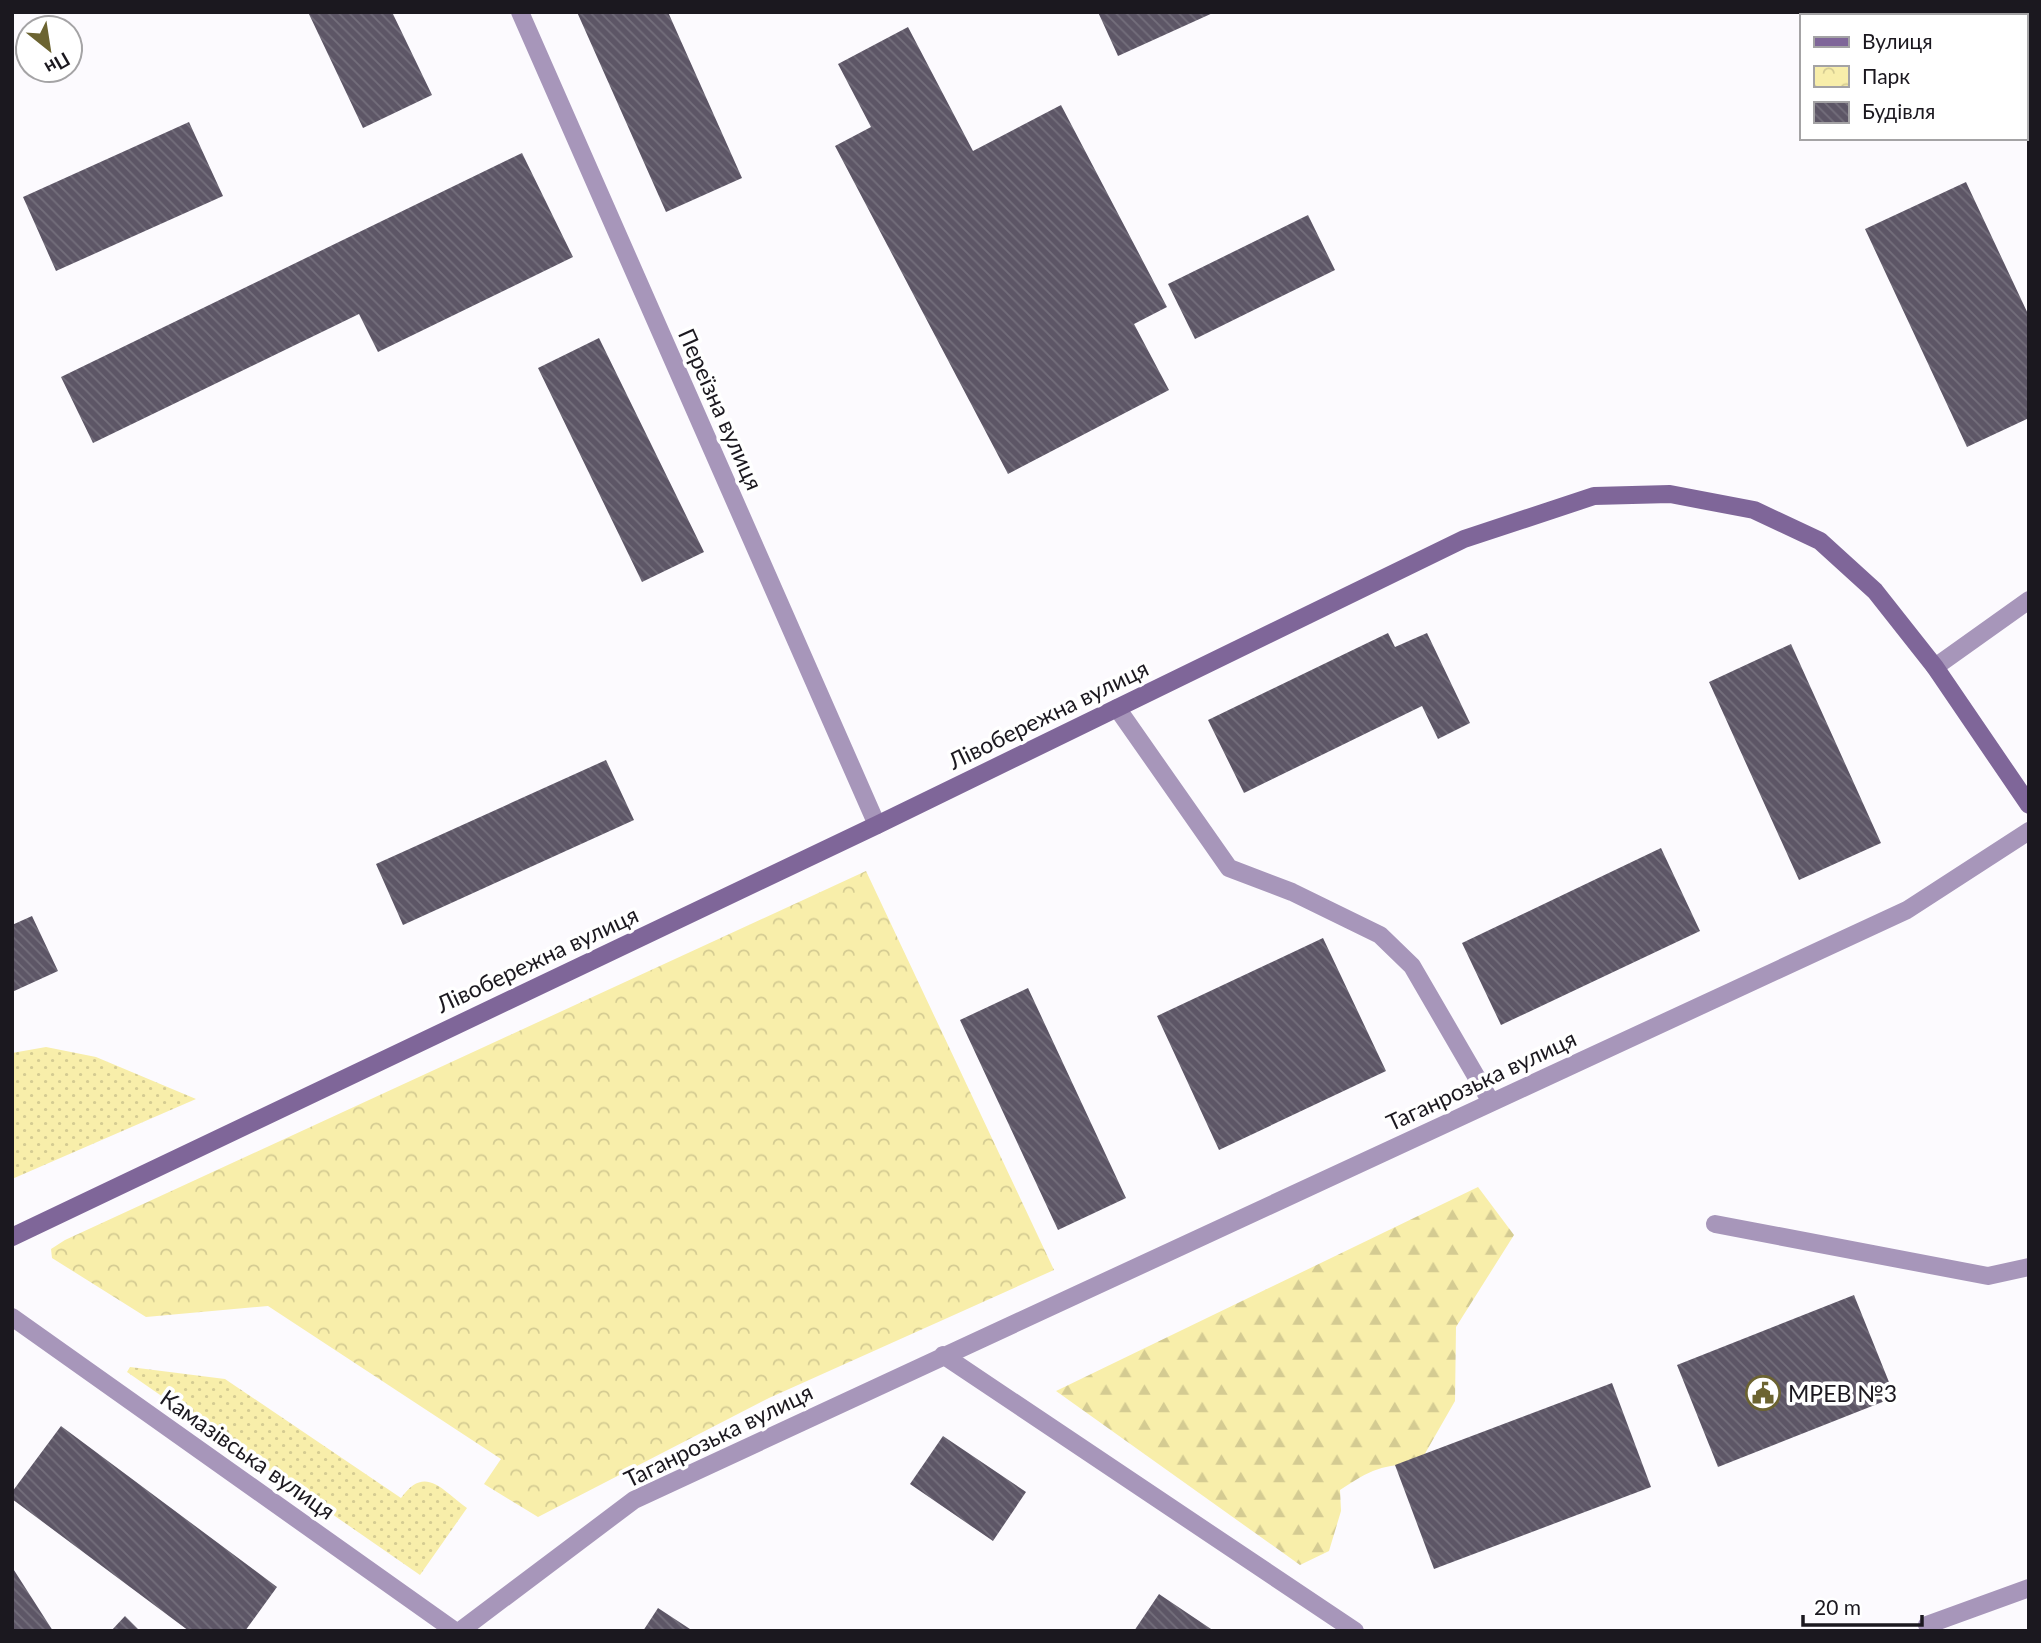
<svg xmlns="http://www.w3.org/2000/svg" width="2041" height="1643" font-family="Lato,sans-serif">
<defs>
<pattern id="grass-dots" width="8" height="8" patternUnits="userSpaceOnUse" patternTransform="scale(1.75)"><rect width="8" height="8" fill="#f8eeaa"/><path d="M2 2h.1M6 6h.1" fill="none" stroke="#d4cb92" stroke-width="1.8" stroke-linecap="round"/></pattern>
<pattern id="forest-firs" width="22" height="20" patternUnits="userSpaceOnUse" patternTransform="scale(1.75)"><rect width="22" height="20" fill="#f8eeaa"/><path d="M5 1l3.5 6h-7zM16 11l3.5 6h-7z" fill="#d4cb92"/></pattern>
<pattern id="park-crowns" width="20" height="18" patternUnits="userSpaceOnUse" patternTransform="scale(1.75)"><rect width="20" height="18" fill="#f8eeaa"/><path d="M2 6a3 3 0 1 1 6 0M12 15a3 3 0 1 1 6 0" fill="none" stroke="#d4cb92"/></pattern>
<pattern id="building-back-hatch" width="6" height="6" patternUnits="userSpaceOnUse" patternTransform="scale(1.75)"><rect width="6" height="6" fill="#5d5666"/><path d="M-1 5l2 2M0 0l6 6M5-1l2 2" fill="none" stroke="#746f7c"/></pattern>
</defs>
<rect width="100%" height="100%" fill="#fcfafe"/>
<path fill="url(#grass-dots)" d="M46,1047L96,1057L196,1099L12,1179V1053Z
M130,1367L225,1379L401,1498C425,1464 442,1490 467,1508L420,1575L127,1372Z"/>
<path fill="url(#forest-firs)" d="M1478,1187L1514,1235L1456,1327L1455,1401L1419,1464C1383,1464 1370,1470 1340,1490L1341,1511L1329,1551L1300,1565L1056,1391Z"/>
<path fill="url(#park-crowns)" d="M866,871L1054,1270L769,1398L538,1517L484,1484L501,1459L268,1306L146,1317L52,1258L51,1249L65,1240Z"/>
<path fill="url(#building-back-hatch)" d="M308,12H392L432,95L363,128Z
M577,12H668L742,178L666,212Z
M1098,12H1215L1118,56Z
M908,27L973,151L1061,105L1167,307L1134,324L1169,390L1008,474L835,146L871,127L838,64Z
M189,122L223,196L56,271L23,197Z
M522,153L573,257L378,352L359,314L93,443L61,377Z
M1966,182L2029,316V418L1967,447L1865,229Z
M1308,215L1335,270L1195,339L1168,284Z
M599,338L704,552L642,582L538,368Z
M1388,633L1395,647L1427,633L1470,723L1438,739L1422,706L1244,793L1208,720Z
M1791,644L1881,843L1799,880L1709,682Z
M606,760L634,820L403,925L376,864Z
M1661,848L1700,931L1501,1025L1462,943Z
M32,916L58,971L12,992V925Z
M1323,938L1386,1071L1219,1150L1157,1016Z
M1028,988L1126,1198L1058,1230L960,1020Z
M1854,1295L1895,1397L1718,1467L1677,1365Z
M1612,1383L1651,1487L1434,1569L1395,1465Z
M61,1426L277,1587L245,1631H189L12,1499V1492Z
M943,1436L1026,1492L993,1541L910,1484Z
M12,1567L53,1631H12Z
M1159,1594L1214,1631H1134Z
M658,1608L693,1631H643Z
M125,1616L140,1631H111Z"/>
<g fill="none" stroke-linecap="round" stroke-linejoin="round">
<path stroke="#a796ba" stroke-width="18" d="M1935,667L2029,600
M1117,708L1229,868L1292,892L1380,935L1412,966L1491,1102
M1715,1224L1988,1276L2029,1267
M1927,1625L2029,1588"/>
<path stroke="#a796ba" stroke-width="18" d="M520,12L877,825
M12,1317L455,1631
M943,1355L1355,1631
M460,1631L634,1500L1907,910L2029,831"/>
<path stroke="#7f6699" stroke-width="18" d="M12,1237L877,825L1464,539L1594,496L1670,494L1754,510L1820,541L1875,591L1935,667L2029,805"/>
</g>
<defs>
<g id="civic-ring" transform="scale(1.75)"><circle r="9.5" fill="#fff" stroke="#6c6431" stroke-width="1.5"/><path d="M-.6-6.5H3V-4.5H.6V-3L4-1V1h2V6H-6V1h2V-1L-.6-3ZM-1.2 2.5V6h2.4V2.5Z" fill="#6c6431"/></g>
</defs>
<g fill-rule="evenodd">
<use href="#civic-ring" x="1763" y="1393"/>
</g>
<g text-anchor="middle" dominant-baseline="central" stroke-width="7" stroke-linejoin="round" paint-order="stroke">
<g font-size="23" fill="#1b181f" stroke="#fff">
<text transform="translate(721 409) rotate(66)">Переїзна вулиця</text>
<text transform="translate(1048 714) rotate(-26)">Лівобережна вулиця</text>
<text transform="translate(537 959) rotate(-25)">Лівобережна вулиця</text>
<text transform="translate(1481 1080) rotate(-25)">Таганрозька вулиця</text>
<text transform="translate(718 1435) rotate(-26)">Таганрозька вулиця</text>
<text transform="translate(248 1454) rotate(35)">Камазівська вулиця</text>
</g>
<g font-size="23" fill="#1b181f" stroke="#fff" text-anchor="start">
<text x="1788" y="1393">МРЕВ №3</text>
</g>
</g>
<rect width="2041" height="1643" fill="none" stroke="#1b181f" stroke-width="28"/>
<rect x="1800" y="14" width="228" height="126" fill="#ffffff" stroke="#a4a3a5" stroke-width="2"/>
<rect x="1814" y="37" width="35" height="10" fill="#7f6699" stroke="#a4a3a5" stroke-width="2"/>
<text x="1862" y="49" font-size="21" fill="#1b181f">Вулиця</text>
<rect x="1814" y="66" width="35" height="21" fill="url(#park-crowns)" stroke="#a4a3a5" stroke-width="2"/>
<text x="1862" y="84" font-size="21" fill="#1b181f">Парк</text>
<rect x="1814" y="102" width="35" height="21" fill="url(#building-back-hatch)" stroke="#a4a3a5" stroke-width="2"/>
<text x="1862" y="119" font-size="21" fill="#1b181f">Будівля</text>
<g transform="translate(49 49) rotate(150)"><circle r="33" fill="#ffffff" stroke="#a4a3a5" stroke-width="2"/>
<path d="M0-5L12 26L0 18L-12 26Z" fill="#6c6431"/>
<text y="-10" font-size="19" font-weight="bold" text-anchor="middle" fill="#1b181f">Пн</text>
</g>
<path d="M1803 1615v10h119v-10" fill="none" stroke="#1b181f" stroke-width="3.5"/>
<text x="1814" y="1615" font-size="21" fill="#1b181f" stroke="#ffffff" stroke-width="5" paint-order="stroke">20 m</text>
</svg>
